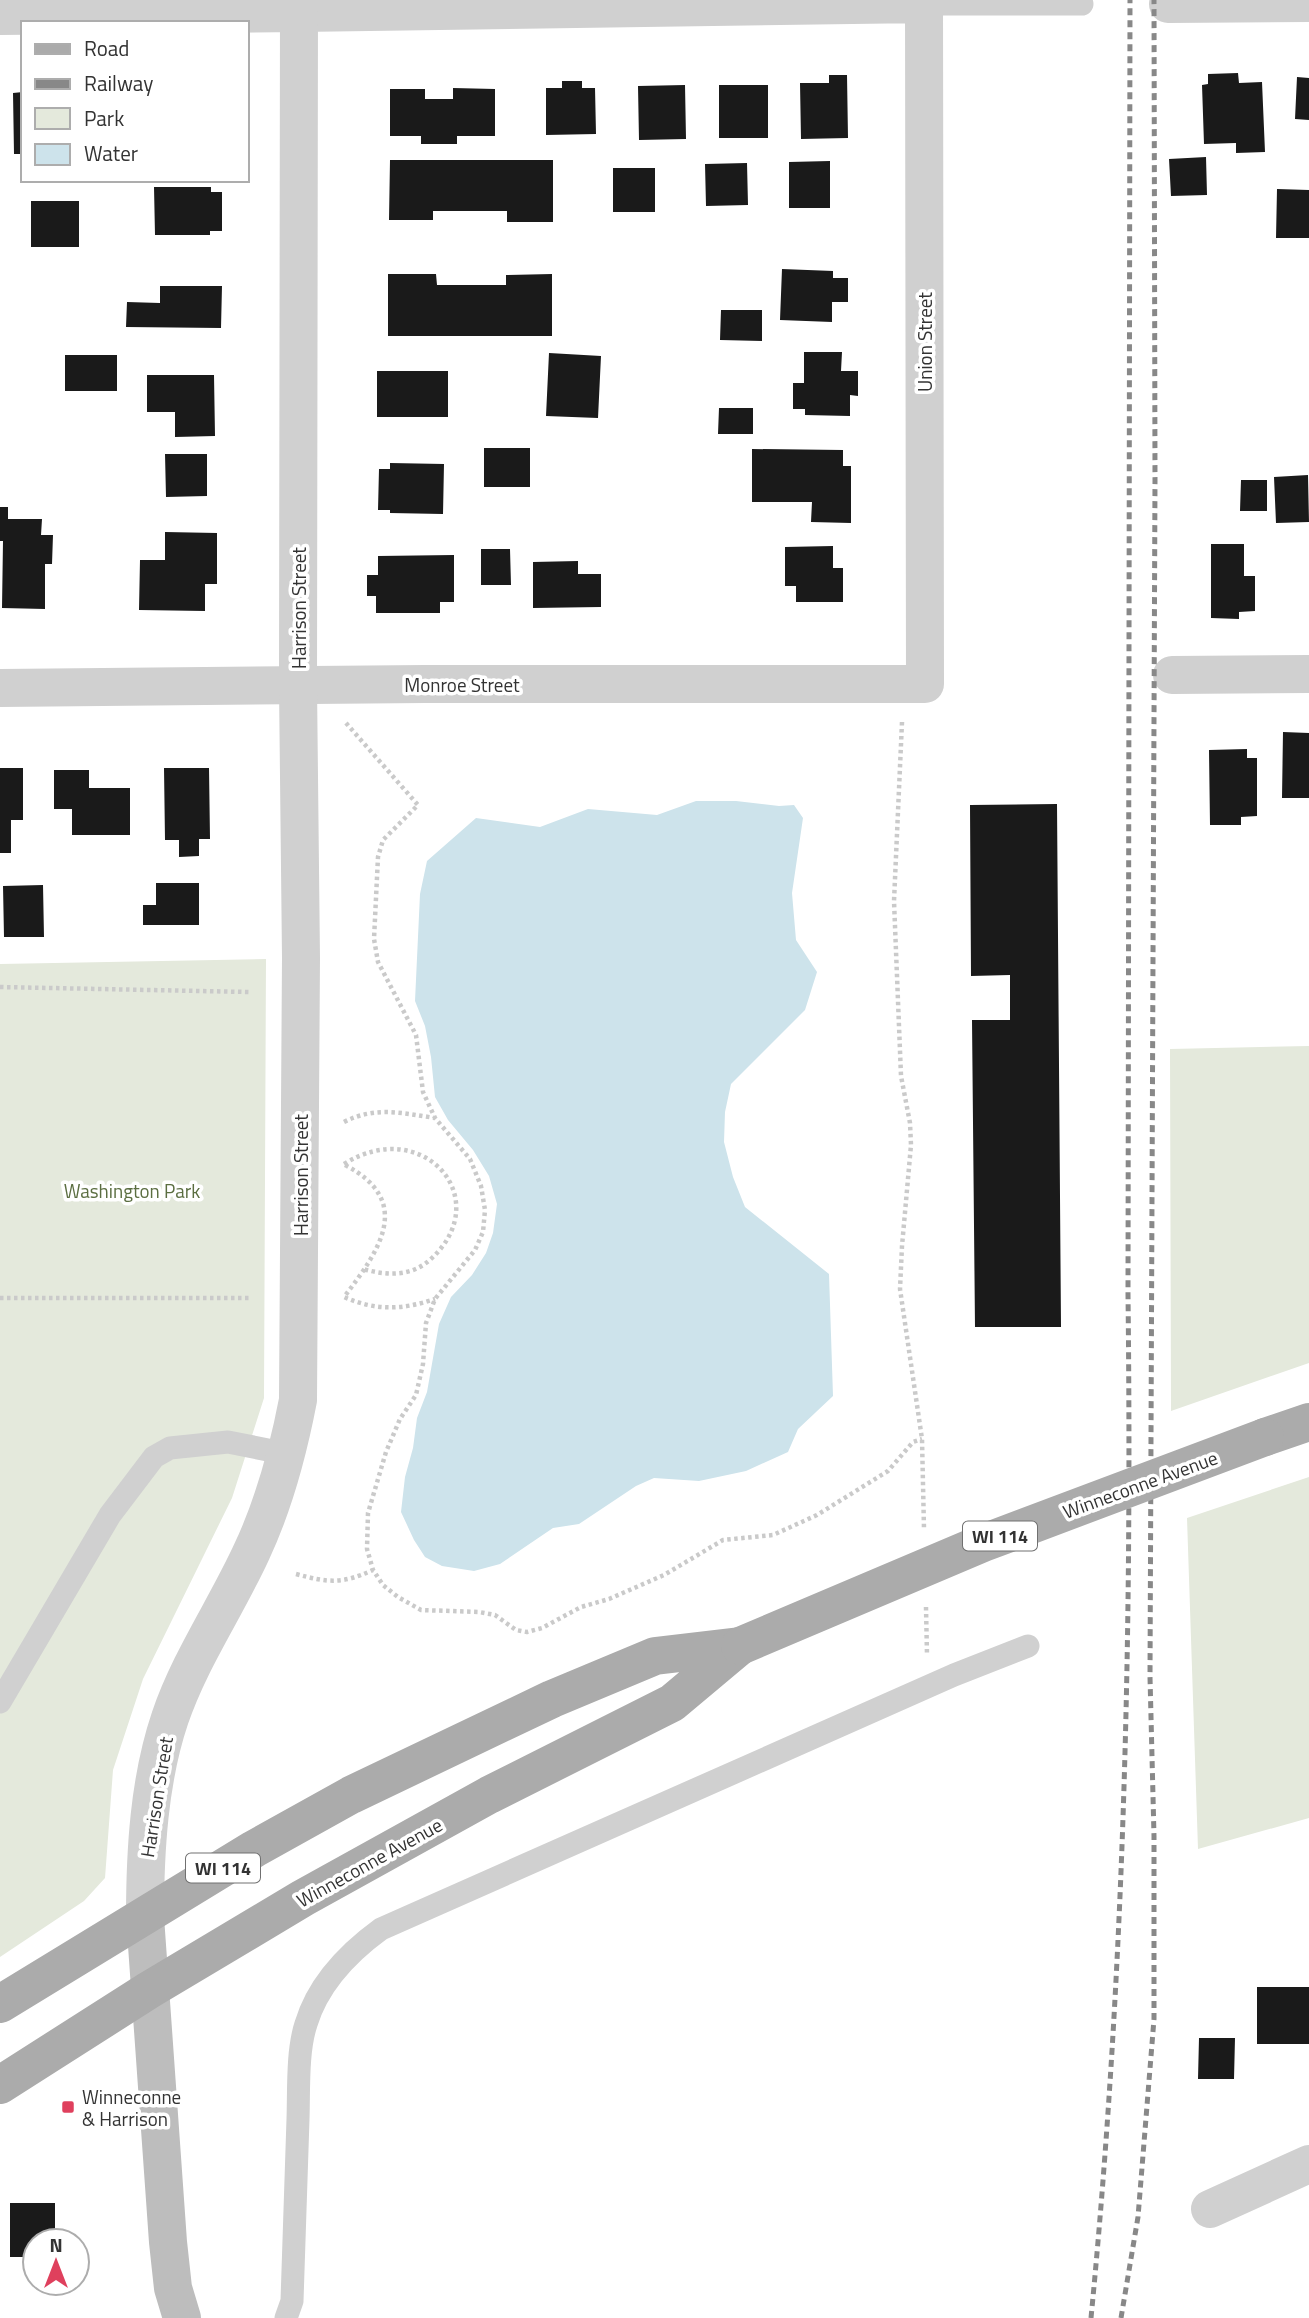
<svg xmlns="http://www.w3.org/2000/svg" width="1309" height="2318" font-family="'Titillium Web',sans-serif">
<rect width="100%" height="100%" fill="#fff"/>
<path fill="#e4e9dc" d="M266,959L264,1398L232,1498L143,1679L113,1770L105,1878L84,1901L0,1957V964Z
M1309,1046V1363L1171,1411L1170,1049Z
M1309,1477V1818L1198,1849L1187,1518Z"/>
<path fill="#cde3eb" d="M696,801H736L779,806L794,805L803,818L792,893L796,940L817,972L805,1010L731,1084L725,1112L724,1142L733,1177L745,1207L829,1274L833,1396L798,1429L788,1452L746,1471L699,1481L654,1478L636,1486L579,1524L553,1528L500,1564L474,1571L442,1566L425,1557L414,1540L401,1512L405,1477L413,1448L417,1418L427,1392L439,1324L451,1297L472,1275L486,1253L493,1233L497,1204L489,1176L473,1150L448,1120L435,1097L431,1057L425,1026L415,1001L420,894L427,861L476,818L540,827L588,809L657,815Z"/>
<path fill="#1a1a1a" d="M1238,73L1239,83L1262,82L1265,152L1236,153V143L1204,144L1202,85L1208,84V74Z
M829,75H847L848,138L801,139L800,83H829Z
M1297,77L1309,78V120L1295,119Z
M562,81H582V88H595L596,134L546,135V88H562Z
M685,85L686,139L639,140L638,86Z
M719,85H768V138H719Z
M453,88L495,89V136H457V144H421V136H390V89H425V99H453Z
M23,92V154H14L13,93Z
M1206,157L1207,195L1171,196L1169,159Z
M390,160H553V222H507V211H433V220H389Z
M830,161V208H789V162Z
M747,163L748,205L706,206L705,164Z
M613,168H655V212H613Z
M154,187H211V192H222V231H210V235H155Z
M1277,189L1309,190V238H1276Z
M31,201H79V247H31Z
M782,269L833,271V278H848V302H832V322L780,320Z
M388,274H436L437,285H506V275L552,274V336H388Z
M160,286H222L221,328L126,327L127,302L160,303Z
M721,310H762V341L720,340Z
M804,352H842L841,371H858V396L850,395V416L805,415V409H793V383H804Z
M549,353L601,356L598,418L546,416Z
M65,355H117V391H65Z
M377,371H448V417H377Z
M147,375H214L215,436L175,437V412H147Z
M719,408H753V434H718Z
M484,448H530V487H484Z
M752,449L843,450V466H851V523L811,522L812,502H752Z
M165,454H207V496L166,497Z
M390,463L444,464L443,514L390,513V510H378L379,469H390Z
M1308,475L1309,522L1276,523L1274,477Z
M1241,480H1267V511H1240Z
M0,507H8V519H42L41,535H53L52,564H45V609L2,608L3,541H0Z
M165,532L217,533V584H205V611L139,610L140,560H165Z
M1211,544H1244V576H1255V611L1239,612V619L1211,618Z
M833,546V568H843V602H796V586H785V547Z
M481,549H510L511,585H481Z
M454,555V602H440V613H376V596H367V575H378V556Z
M578,561V574H601V607L533,608V562Z
M1283,732L1309,733V798H1282Z
M1247,749V758H1257V816L1241,817V825H1210L1209,750Z
M0,768H23V820H11V853H0Z
M164,768H209L210,839H199V856L179,857V840H165Z
M54,770H89V788H130V835H72V809H54Z
M1057,804L1061,1327H975L972,1020H1010V975L971,976L970,805Z
M156,883H199V925H143V905H156Z
M43,885L44,937H4L3,886Z
M1257,1987H1309V2044H1257Z
M1199,2038H1235L1234,2079H1198Z
M10,2203H55V2241H35V2257H10Z"/>
<g fill="none" stroke-linecap="round" stroke-linejoin="round">
<path stroke="#cacaca" stroke-width="4.5" stroke-dasharray="3.5 3.5" stroke-linecap="butt" d="M902,722L894,901L901,1076L910,1123L911,1145L902,1246L900,1289L922,1439L924,1529
M346,723L418,805L383,840L378,857L374,939L378,962L416,1035L423,1092L435,1118L470,1159L481,1186L485,1210L483,1232L475,1250L435,1299L426,1323L423,1364L416,1395L400,1419L386,1452L368,1513L367,1549L373,1570L383,1585L398,1597L421,1610L479,1612L495,1615L516,1630L527,1632L542,1628L581,1607L609,1599L664,1575L723,1540L773,1535L817,1515L888,1471L913,1442L922,1439
M0,987L249,992
M344,1122C375,1106 402,1113 435,1118
M344,1164C422,1115 495,1197 433,1257C413,1277 388,1276 363,1269
M345,1165C414,1201 380,1250 344,1297C376,1311 402,1310 435,1299
M0,1298H249
M296,1574C329,1583 342,1584 373,1570
M926,1607L927,1655"/>
<path stroke="#d0d0d0" stroke-width="23" d="M924,4H1082
M0,1702L110,1515L154,1457L170,1448L228,1442L288,1454
M286,2318L292,2301C294,2240 296,2180 298,2119C299,2090 297,2051 306,2024C318,1984 348,1953 381,1929L954,1675L1028,1646"/>
<path stroke="#d0d0d0" stroke-width="38" d="M1168,4L1309,3
M299,13L924,4
M1172,675L1309,674
M0,688L425,684H925L924,0
M1210,2209L1309,2164"/>
<path stroke="#d0d0d0" stroke-width="38" d="M0,16L299,13
M145,1917C145,1851 149,1780 170,1718C190,1659 226,1608 252,1551C275,1502 288,1452 298,1400L301,958L298,686L299,0"/>
<path stroke="#bdbdbd" stroke-width="38" d="M145,1917L168,2242L173,2288L182,2318"/>
<path stroke="#ababab" stroke-width="38" d="M1265,1437L1309,1422
M0,2004L254,1849L351,1795L552,1699L655,1656L740,1646
M0,2085L149,1990L303,1898L489,1795L672,1703L740,1646"/>
<path stroke="#888" stroke-width="5" stroke-dasharray="7 5" stroke-linecap="butt" d="M1091,2318C1124,1978 1132,1635 1128,1294L1130,0
M1121,2318L1138,2217L1154,2019V1836L1150,1677L1155,480L1154,0"/>
<path stroke="#ababab" stroke-width="38" d="M740,1646L983,1543L1265,1437"/>
</g>
<rect fill="#df405d" stroke="#fff" stroke-width="2.5" x="61" y="2100" width="14" height="14" rx="3.5"/>
<g text-anchor="middle" dominant-baseline="central" stroke-width="7" stroke-linejoin="round" paint-order="stroke">
<g fill="#fff" stroke="#707070" stroke-width="2">
<rect x="963" y="1521.5" width="74" height="29" rx="5"/>
<rect x="186" y="1853.5" width="74" height="29" rx="5"/>
</g>
<g font-size="18" font-weight="bold" fill="#333">
<text x="1000" y="1536">WI 114</text>
<text x="223" y="1868">WI 114</text>
</g>
<g font-size="19" fill="#333" stroke="#fff">
<text transform="translate(924 342) rotate(-90)">Union Street</text>
<text transform="translate(298 608) rotate(-90)">Harrison Street</text>
<text x="462" y="684">Monroe Street</text>
<text transform="translate(300 1175) rotate(-90)">Harrison Street</text>
<text transform="translate(1140 1484) rotate(-20)">Winneconne Avenue</text>
<text transform="translate(156 1797) rotate(-81)">Harrison Street</text>
<text transform="translate(369 1862) rotate(-29)">Winneconne Avenue</text>
</g>
<g font-size="19" fill="#5b6e41" stroke="#fff">
<text x="132" y="1190">Washington Park</text>
</g>
<g font-size="19" fill="#333" stroke="#fff" text-anchor="start">
<text x="82" y="2096">Winneconne<tspan x="82" dy="22">&amp; Harrison</tspan></text>
</g>
</g>
<rect x="21" y="21" width="228" height="161" fill="#ffffff" stroke="#adadad" stroke-width="2"/>
<rect x="35" y="44" width="35" height="10" fill="#ababab" stroke="#adadad" stroke-width="2"/>
<text x="84" y="56" font-size="21" fill="#333333">Road</text>
<rect x="35" y="79" width="35" height="10" fill="#888888" stroke="#adadad" stroke-width="2"/>
<text x="84" y="91" font-size="21" fill="#333333">Railway</text>
<rect x="35" y="108" width="35" height="21" fill="#e4e9dc" stroke="#adadad" stroke-width="2"/>
<text x="84" y="126" font-size="21" fill="#333333">Park</text>
<rect x="35" y="144" width="35" height="21" fill="#cde3eb" stroke="#adadad" stroke-width="2"/>
<text x="84" y="161" font-size="21" fill="#333333">Water</text>
<g transform="translate(56 2262)"><circle r="33" fill="#ffffff" stroke="#adadad" stroke-width="2"/>
<path d="M0-5L12 26L0 18L-12 26Z" fill="#df405d"/>
<text y="-10" font-size="19" font-weight="bold" text-anchor="middle" fill="#333333">N</text>
</g>
</svg>
